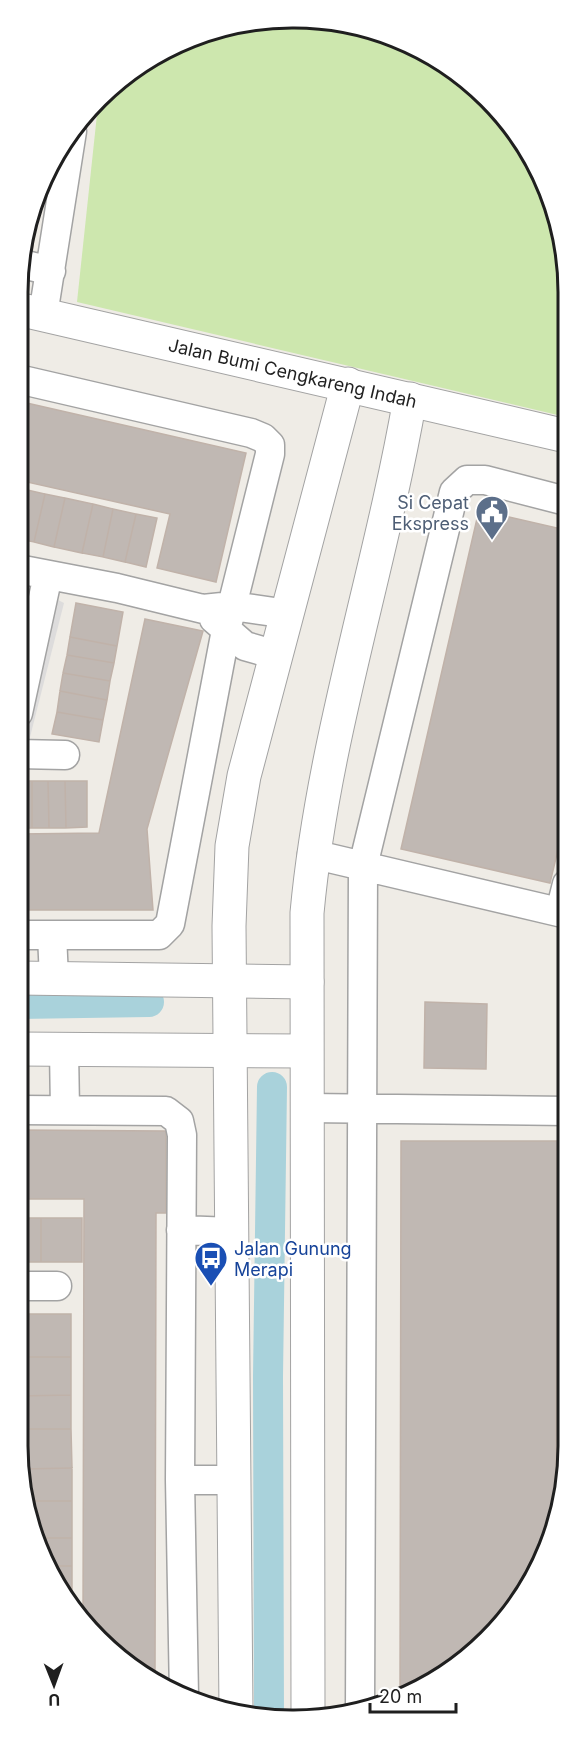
<svg xmlns="http://www.w3.org/2000/svg" width="586" height="1739" font-family="Inter,sans-serif">
<rect width="100%" height="100%" fill="#efece6"/>
<path fill="#dddcdc" d="M18,580L64,603L27,749L18,750Z"/>
<path fill="#cde7ae" d="M257,20L364,27L445,64L500,112L547,187L566,257V417L77,302L98,105L155,55Z"/>
<g fill="none" stroke-linecap="round" stroke-linejoin="round">
<path stroke="#a9d2db" stroke-width="30" d="M18,1004L149,1002
M269,1718L268,1377L272,1087"/>
</g>
<path fill="#c0b8b3" stroke="#c0b2a9" stroke-width="1.5" d="M40,195L32,253L23,252L27,222Z
M18,401L246,453L216,582L157,568L170,514L18,480Z
M18,488L23,489L18,511Z
M23,489L45,494L34,542L18,539V511Z
M45,494L65,498L54,547L34,542Z
M65,498L93,504L82,553L54,547Z
M93,504L113,509L103,557L82,553Z
M113,509L136,514L125,562L103,557Z
M479,510L566,530L567,812L550,883L401,849Z
M136,514L157,518L146,567L125,562Z
M76,603L123,612L117,646L70,637Z
M145,619L203,631L147,829L153,910H18V834L99,833Z
M70,637L117,646L114,663L67,655Z
M67,655L114,663L110,681L63,673Z
M63,673L110,681L107,700L60,691Z
M60,691L107,700L103,720L57,712Z
M57,712L103,720L99,742L52,734Z
M18,781H32V828H18Z
M32,781H48L49,828H32Z
M48,781H65L66,828H49Z
M65,781H87V827L66,828Z
M425,1002L487,1004L486,1069L424,1068Z
M18,1130L166,1131V1213H156L155,1680L86,1628L83,1622L84,1199H18Z
M401,1141H557L556,1523L521,1599L446,1674L400,1695Z
M18,1218H41V1262H18Z
M41,1218H82V1262H41Z
M19,1314H71V1357H19Z
M19,1357H71V1395L19,1396Z
M71,1395V1429H19V1396Z
M19,1429H71L72,1468L23,1469Z
M72,1468V1501H29L23,1469Z
M29,1501H72V1538H36Z
M36,1538H72V1566H48L39,1551Z
M48,1566H72V1595H66Z"/>
<g fill="none" stroke-linecap="round" stroke-linejoin="round">
<g stroke="#a3a3a3" stroke-width="31">
<path id="minor" d="M22,264L51,271
M43,315L72,131
M18,379L251,433L263,438L270,445V454L226,630L170,924L159,935H18
M18,569L117,588L203,609L232,606L288,614
M214,619L245,646L276,655
M18,713L48,575
M18,754L65,755
M312,854L567,914
M560,912L567,884
M52,935L54,978
M64,1050L65,1110
M307,1108L567,1111
M18,1110L166,1111L179,1121L182,1135L180,1480L184,1696
M181,1230L232,1232
M18,1286H57
M180,1480H234
M360,1712L363,866L454,492L467,480H485L566,501"/>
</g>
<g stroke="#a3a3a3" stroke-width="35">
<g id="tertiary">
<path id="s1" d="M18,309L566,436"/>
<path d="M18,978L307,982"/>
<path d="M18,1049L306,1051"/>
<path d="M236,1712L229,926L232,846L244,776L348,384"/>
<path d="M308,1715L307,913C323,739 380,571 410,399"/>
</g>
</g>
<use href="#minor" stroke="#fff" stroke-width="28"/>
<use href="#tertiary" stroke="#fff" stroke-width="33"/>
</g>
<defs>
<g id="civic-pin" transform="scale(1.725)"><path d="M0 17L-7.5 6A9.5 9.5 0 1 1 7.5 6Z" fill="#5c6f8a" stroke="#fff"/><path d="M-.6-6.5H3V-4.5H.6V-3L4-1V1h2V6H-6V1h2V-1L-.6-3ZM-1.2 2.5V6h2.4V2.5Z" fill="#fff"/></g>
<g id="bus-pin" transform="scale(1.725)"><path d="M0 17L-7.5 6A9.5 9.5 0 1 1 7.5 6Z" fill="#1a4fb4" stroke="#fff"/><path d="M-5-6H5V4H4V6H2V4H-2V6H-4V4H-5ZM-3.5-4V0h7V-4ZM-3.5 1.2v1.5H-2V1.2ZM2 1.2v1.5H3.5V1.2Z" fill="#fff"/></g>
</defs>
<g fill-rule="evenodd">
<use href="#civic-pin" x="492" y="512"/>
<use href="#bus-pin" x="211" y="1258"/>
</g>
<g text-anchor="middle" dominant-baseline="central" stroke-width="5" stroke-linejoin="round" paint-order="stroke">
<g font-size="18" fill="#1f1f1f" stroke="#fff">
<text stroke="none"><textPath href="#s1" startOffset="282">Jalan Bumi Cengkareng Indah</textPath></text>
</g>
<g font-size="18" fill="#4e5e75" stroke="#fff" text-anchor="end">
<text x="469" y="502">Si Cepat<tspan x="469" dy="21">Ekspress</tspan></text>
</g>
<g font-size="18" fill="#164399" stroke="#fff" text-anchor="start">
<text x="234" y="1248">Jalan Gunung<tspan x="234" dy="21">Merapi</tspan></text>
</g>
</g>
<path d="M0 0H586V1739H0ZM292 28H294A264 264 0 0 1 558 292V1446A264 264 0 0 1 294 1710H292A264 264 0 0 1 28 1446V292A264 264 0 0 1 292 28Z" fill="#fff" fill-rule="evenodd"/>
<path fill="none" stroke="#1f1f1f" stroke-width="3" d="M292 28H294A264 264 0 0 1 558 292V1446A264 264 0 0 1 294 1710H292A264 264 0 0 1 28 1446V292A264 264 0 0 1 292 28Z"/>
<g transform="translate(54 1685) rotate(179)" stroke="#ffffff" stroke-width="4.5" paint-order="stroke">
<path d="M0-4.5L10 22L0 15L-10 22Z" fill="#1f1f1f"/>
<text y="-9" font-size="16" font-weight="bold" text-anchor="middle" fill="#1f1f1f">U</text>
</g>
<path d="M370 1703v9h86v-9" fill="none" stroke="#1f1f1f" stroke-width="3"/>
<text x="379" y="1703" font-size="18" fill="#1f1f1f" stroke="#ffffff" stroke-width="4.5" paint-order="stroke">20 m</text>
</svg>
